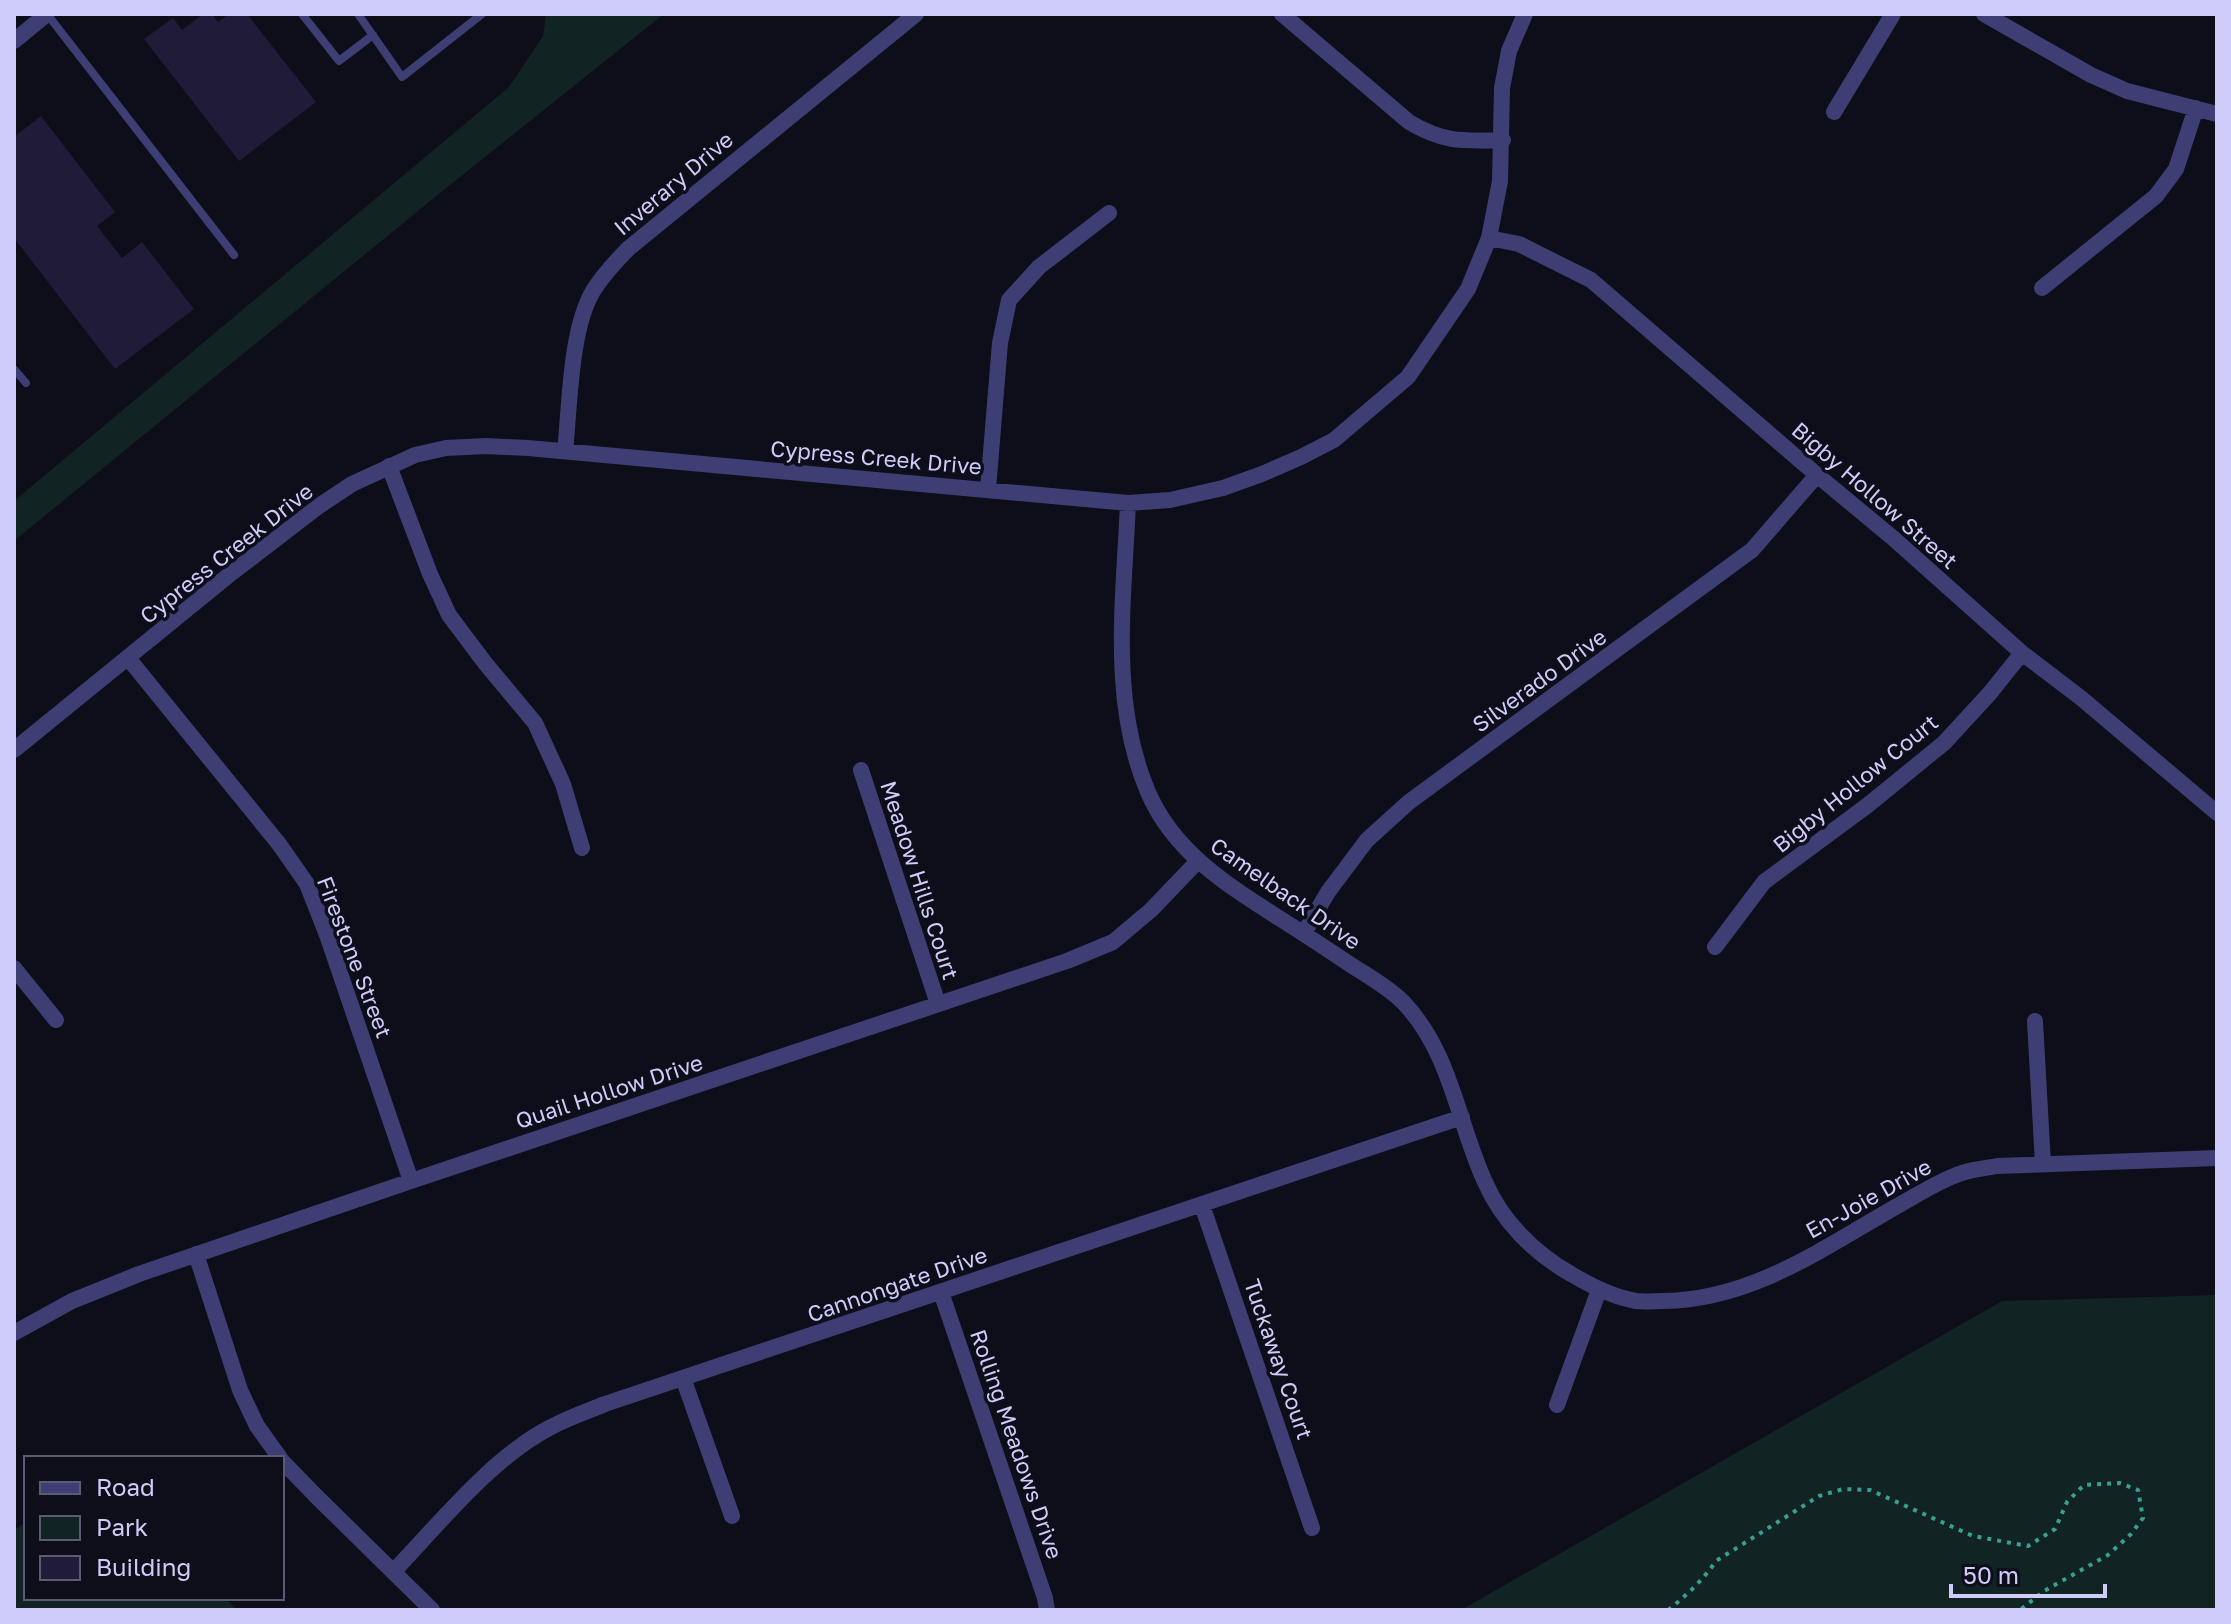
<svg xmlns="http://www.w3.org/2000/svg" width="2231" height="1624" font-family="'Golos Text',sans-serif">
<rect width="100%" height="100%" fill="#0e0d1a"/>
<path fill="#112322" d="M546,14H664L445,189L14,541V501L509,87L543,36Z
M2217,1295V1610H1461L2002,1301Z
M26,1522V1598H225L237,1610H14V1530Z"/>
<path fill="#201b39" d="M203,14H212L218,22L229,14H247L316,102L239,161L144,39L173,18L182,30Z
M41,116L115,212L97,226L122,258L142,242L194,309L115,369L14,238V137Z"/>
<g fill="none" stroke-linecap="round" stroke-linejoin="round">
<path stroke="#3a9f93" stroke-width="4" stroke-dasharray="4 6" stroke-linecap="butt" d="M1668,1610C1686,1596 1703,1580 1716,1561L1819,1496L1843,1489L1870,1490L1973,1536L2028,1546L2055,1529L2067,1502L2084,1485L2120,1483L2138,1490L2143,1518L2131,1534L2108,1555L2044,1591L2020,1610"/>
<path stroke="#3d3f74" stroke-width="8" d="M47,14L234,255
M302,14L339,61L373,35
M358,14L402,77L482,14
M14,369L26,383"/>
<path stroke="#3d3f74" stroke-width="16" d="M1282,14L1409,122C1444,143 1463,141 1503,140
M1984,14L2091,75L2127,91L2217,114
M14,41L47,14
M1834,112L1893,14
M1489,238L1519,244L1591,280L1817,475L1893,538L2022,653L2081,698L2217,813
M2042,288L2156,196L2176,169L2196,108
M565,451C570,405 570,330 593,291C603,275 616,261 629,248L916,14
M389,466L430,574L449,615L485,663L535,723L563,784L582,848
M988,489L1000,343L1009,300L1039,267L1109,213
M1128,503C1124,599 1109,701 1148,792C1173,851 1227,885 1279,918C1303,933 1327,949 1351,965C1368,976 1388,987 1403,1002C1451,1052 1457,1121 1485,1182C1502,1221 1534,1253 1571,1274C1591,1286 1612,1297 1636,1301C1645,1302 1655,1301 1664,1301C1752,1300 1825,1247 1899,1205C1919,1194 1940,1180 1962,1173C1973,1169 1986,1168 1997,1166L2217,1158
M128,658L279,844L307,884L327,935L411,1181
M14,750L229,575L319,506L352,484L415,455L446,448L486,446L528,448L1128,503L1170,500L1223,488L1262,474L1301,457L1334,440L1408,377L1468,289L1489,238L1500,181L1502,88L1509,51L1525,14
M861,770L938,1004
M1304,933L1328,892L1367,840L1409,802L1752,550L1817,475
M1715,947L1764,882L1868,805L1944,743L1990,693L2022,653
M14,968L56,1020
M2035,1021L2043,1164
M1202,1205L1312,1528
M196,1254L240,1390L257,1426L280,1458
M941,1292L1045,1598L1047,1610
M14,1333L72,1301L139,1274L411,1181L1067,961L1113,942L1151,910L1198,861
M683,1378L732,1516
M1557,1405L1599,1290
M282,1461L316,1496L432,1610
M393,1572C439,1524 494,1455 553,1426C570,1417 588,1411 605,1404L1462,1117"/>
</g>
<g text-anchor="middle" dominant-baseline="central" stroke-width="7" stroke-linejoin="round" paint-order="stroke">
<g font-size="22" fill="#cfccf9" stroke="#0e0d1a">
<text transform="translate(673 183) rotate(-40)">Inverary Drive</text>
<text transform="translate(876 457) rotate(5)">Cypress Creek Drive</text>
<text transform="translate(1875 495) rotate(41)">Bigby Hollow Street</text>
<text transform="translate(226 553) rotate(-38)">Cypress Creek Drive</text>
<text transform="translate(1539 680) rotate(-36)">Silverado Drive</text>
<text transform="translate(1855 783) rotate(-39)">Bigby Hollow Court</text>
<text transform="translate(920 880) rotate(72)">Meadow Hills Court</text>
<text transform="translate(1286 893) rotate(35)">Camelback Drive</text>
<text transform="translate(355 957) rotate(69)">Firestone Street</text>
<text transform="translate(609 1091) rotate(-18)">Quail Hollow Drive</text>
<text transform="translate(1868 1198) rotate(-29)">En-Joie Drive</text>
<text transform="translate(897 1284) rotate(-19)">Cannongate Drive</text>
<text transform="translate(1279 1359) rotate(71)">Tuckaway Court</text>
<text transform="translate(1017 1444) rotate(71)">Rolling Meadows Drive</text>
</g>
</g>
<rect width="2231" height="1624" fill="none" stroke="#cfccf9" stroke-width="32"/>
<rect x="24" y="1456" width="260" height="144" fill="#0e0d1a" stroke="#5b5973" stroke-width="2"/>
<rect x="40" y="1482" width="40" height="12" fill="#3d3f74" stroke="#5b5973" stroke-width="2"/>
<text x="96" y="1496" font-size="24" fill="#cfccf9">Road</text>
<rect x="40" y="1516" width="40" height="24" fill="#112322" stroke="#5b5973" stroke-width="2"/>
<text x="96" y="1536" font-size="24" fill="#cfccf9">Park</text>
<rect x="40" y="1556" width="40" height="24" fill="#201b39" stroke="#5b5973" stroke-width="2"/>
<text x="96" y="1576" font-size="24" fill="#cfccf9">Building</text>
<path d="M1951 1584v12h154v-12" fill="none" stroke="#cfccf9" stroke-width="4"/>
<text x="1963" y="1584" font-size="24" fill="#cfccf9" stroke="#0e0d1a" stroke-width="6" paint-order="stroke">50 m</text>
</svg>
